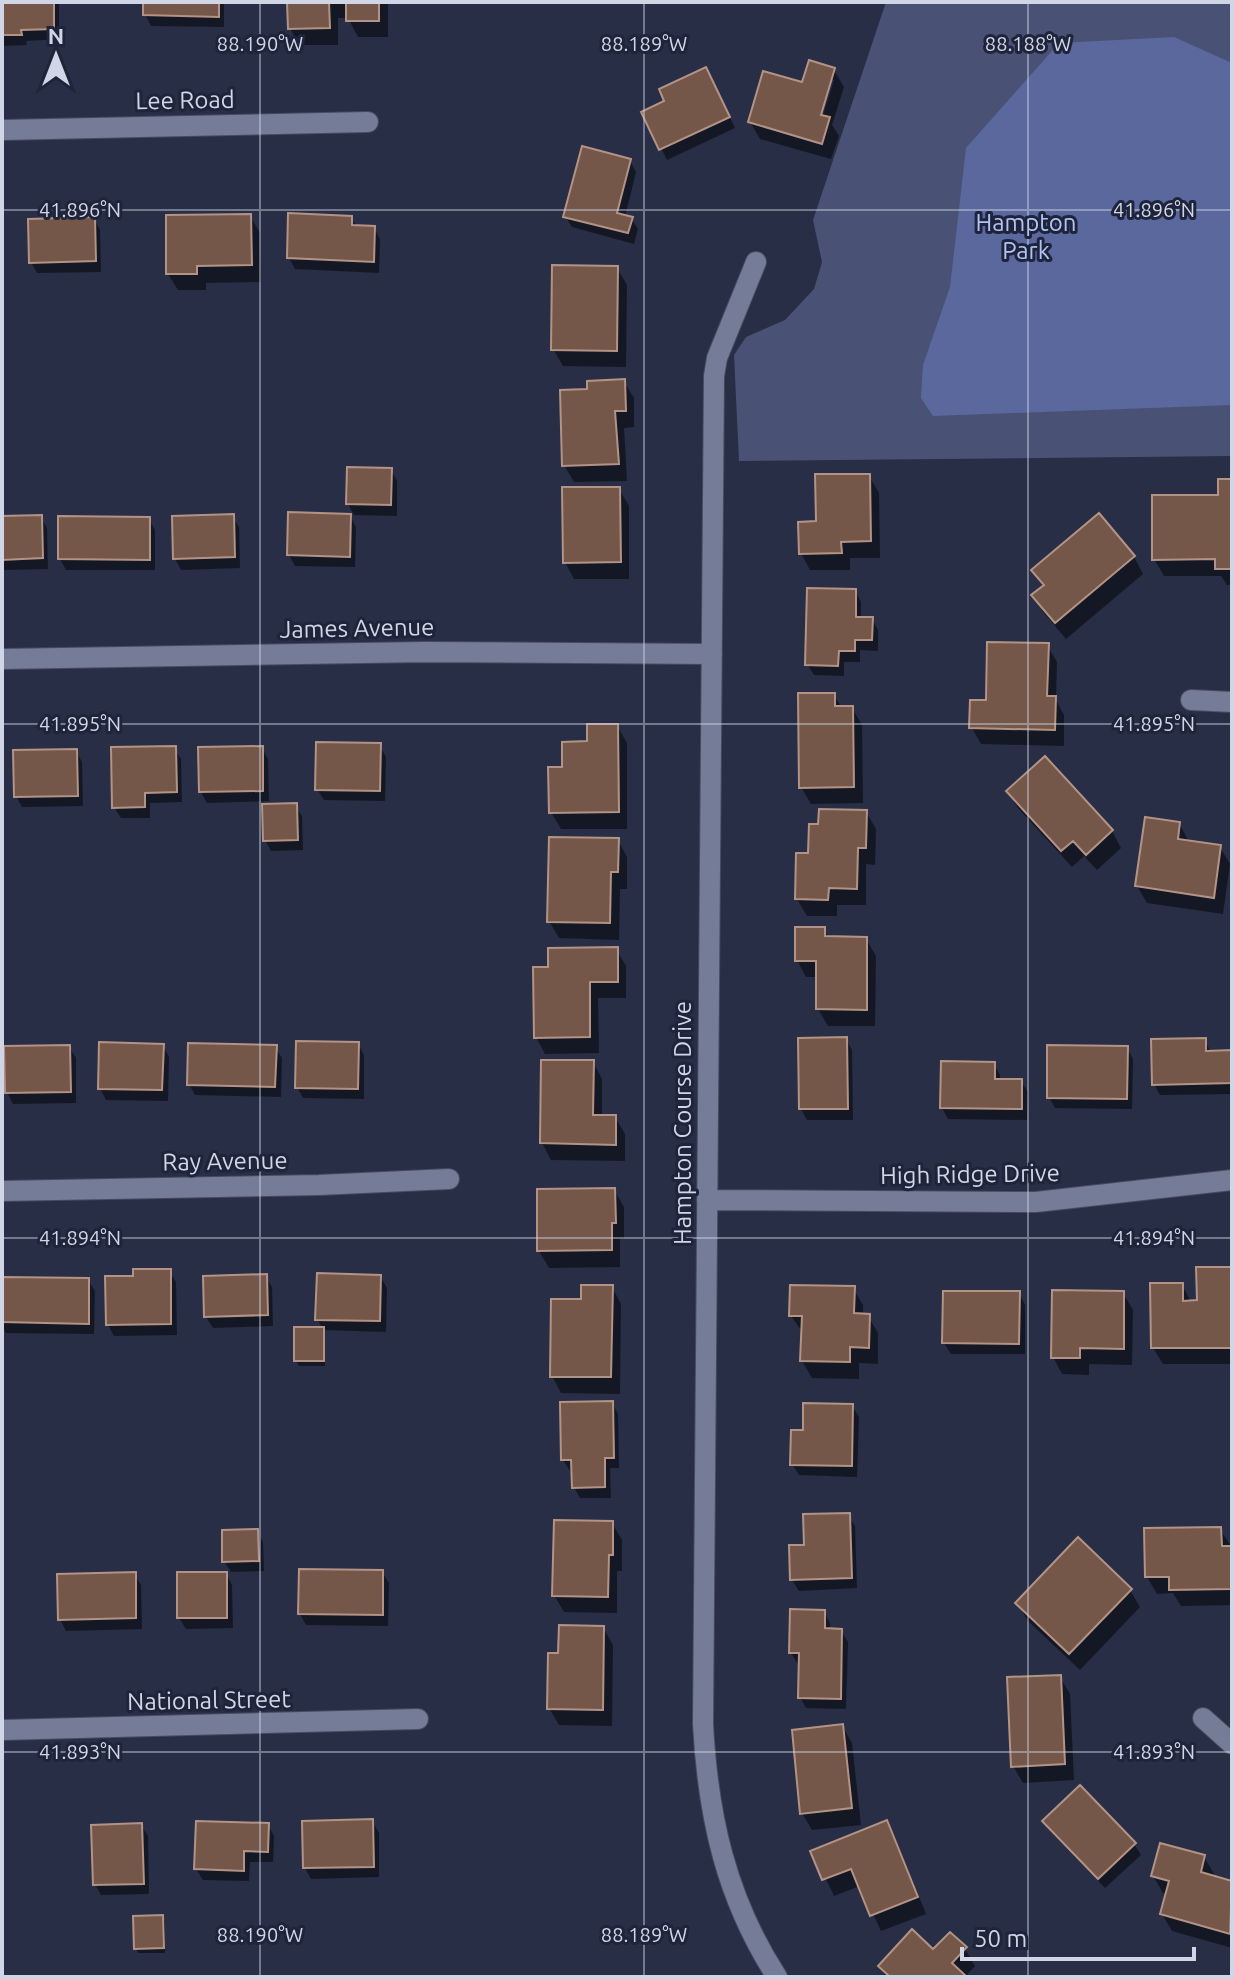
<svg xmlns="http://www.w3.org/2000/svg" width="1234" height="1979" font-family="Ubuntu,sans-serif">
<rect width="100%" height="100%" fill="#272e45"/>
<path fill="#495274" d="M886,2H1232V456L739,461L734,355L746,337L785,320L814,289L822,262L813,220Z"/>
<path fill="#5a689e" d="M1174,37L1232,63V405L933,416L921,398L923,365L950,287L966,148L1059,43Z"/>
<path fill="#0007" fill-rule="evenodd" d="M2,2H59V39L26,41L27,45L2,46Z
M145,2H224V27L151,26L145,14Z
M289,2H388V37H358L348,18H338V45H299L290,28Z
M834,70L844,87L832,125L839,136L831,159L760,139L750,122L803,84ZM829,80H834L820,125L816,124Z
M712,80L735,128L667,160L644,113Z
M630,161L636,172L625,217L631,218L638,229L634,244L572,227L565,216Z
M250,216L260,233L261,282L206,283V290H178L168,274Z
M351,218L357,227L374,228L380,239L379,273L295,269L289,258Z
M94,219L100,230L101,272L37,273L31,262Z
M617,268L627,285L626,367L563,366L553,349Z
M624,382L634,398V427L624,428L627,481L574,482L564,465L589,391Z
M391,470L397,481V516L354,515L348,504Z
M869,476L879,493L880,558H850V570H810L801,553L818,523Z
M1232,481V585H1227L1221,576H1164L1154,559Z
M619,489L629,506V579H574L565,562Z
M232,516L239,527L240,568L181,570L175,559Z
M350,516L356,527L355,567L295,566L289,555Z
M41,517L47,528L48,569L2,570V518Z
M149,519L155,530V570H66L60,559Z
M1134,557L1143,574L1066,639L1044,613L1034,596L1044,588L1034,570Z
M855,591L861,602V619H872L878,630V651L860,650V662H844V676L814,675L807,664Z
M1047,645L1057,662L1056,700L1064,715V746L981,744L972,728L988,702Z
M834,695L842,708H852L862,725L863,803L811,804L801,787Z
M617,726L627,743V829H561L551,812L564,769L589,743Z
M379,745L386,757L385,801L324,800L317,789Z
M174,748L181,759L182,802L150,803V818H121L114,807Z
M262,748L268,759L269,801L207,803L201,792Z
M76,751L82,762L83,806L22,807L16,796Z
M1008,792L1112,831L1121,848L1097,870L1084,856L1072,867L1018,808Z
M295,805L302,816L303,850L271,851L265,840Z
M866,812L876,829L875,865L866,864V905H837V916H807L797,899L820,826Z
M1179,823L1189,842L1220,847L1230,864L1223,914L1147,903L1137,886Z
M618,840L627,857V889H620L619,940L559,938L549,921Z
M824,929L829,938L866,939L876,956L875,1026H828L818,1009V977H806L797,960Z
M616,949L626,966V998H598L599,1053L545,1054L536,1037L550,969Z
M846,1039L852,1050L853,1120H807L801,1109Z
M1205,1040L1211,1053L1232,1052V1094L1160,1095L1154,1084Z
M358,1044L364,1055V1099L303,1098L297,1087Z
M163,1046L169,1057L168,1101L106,1100L100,1088Z
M69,1047L76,1058V1103L13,1104L7,1092Z
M275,1047L282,1058L281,1097L195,1095L189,1084Z
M1127,1048L1133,1059L1132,1109L1055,1108L1049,1097Z
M593,1062L602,1079V1117H615L625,1134V1161L551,1160L542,1143Z
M994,1064L1000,1075V1081H1021L1028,1092L1027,1120L948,1119L942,1108Z
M614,1190L624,1207V1239H620V1267L549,1268L539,1251Z
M1230,1269L1232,1272V1364H1163L1153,1348L1182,1285L1191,1302H1199Z
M169,1271L176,1282L177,1335L114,1336L108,1325L135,1278Z
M265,1276L272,1287L273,1326L213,1328L206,1317Z
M380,1276L387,1288L386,1332L323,1330L325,1334V1366H299L296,1361L323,1329L317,1319Z
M2,1279L88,1280L95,1291L94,1334L6,1333L2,1326Z
M612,1287L621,1304L620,1394L561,1393L552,1376L583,1301Z
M853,1288L863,1305V1315L868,1316L878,1333V1364L859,1363V1379L812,1378L802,1361L803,1333L791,1316Z
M1019,1293L1025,1305V1354H951L944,1343Z
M1123,1293L1133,1310L1132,1365L1089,1364V1375L1062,1374L1053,1357Z
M612,1403L618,1414L619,1468H610L611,1498H580L574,1487L573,1471H570L563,1460Z
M852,1406L859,1417L857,1477L799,1475L792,1464Z
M848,1515L855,1526L857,1588L799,1591L792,1580Z
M612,1523L622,1540V1571H617V1613L564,1612L554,1595Z
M1220,1529L1232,1548V1605L1181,1606L1173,1593L1157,1594L1147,1577Z
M257,1531L263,1542L264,1571L231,1572L224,1561Z
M382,1572L389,1583L388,1626L306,1625L300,1614Z
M134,1574L141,1585L142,1629L66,1631L60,1619Z
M226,1574L232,1585L233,1628L186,1629L179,1618Z
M1130,1590L1140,1607L1080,1670L1027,1620L1018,1603Z
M824,1612L830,1623V1630L841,1631L848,1642L846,1709L806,1708L800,1697V1664H798L791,1653Z
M603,1628L613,1645L612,1726L559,1725L549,1708L560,1655Z
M1060,1677L1070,1694L1074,1780L1023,1783L1013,1766Z
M842,1726L852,1743L861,1825L812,1830L802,1813Z
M372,1821L379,1833V1877L311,1879L305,1868Z
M1045,1821L1134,1844L1141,1855L1105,1888L1051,1832Z
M886,1823L896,1840L926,1914L881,1931L860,1886L834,1896L813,1852Z
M141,1825L148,1836L149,1894L101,1895L95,1884Z
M268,1825L274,1836L273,1862H250L249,1881L203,1880L196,1869Z
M1204,1857L1214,1874L1213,1877L1232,1883V1948L1172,1931L1162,1914L1168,1894L1163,1893L1153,1876Z
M162,1917L165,1921V1953H138L136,1948Z
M965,1949L975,1966L965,1977H886L880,1966Z"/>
<path fill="#745749" stroke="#b39385" stroke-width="2" d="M2,2H54V29L21,30L22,35H2Z
M143,2H219V17L143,15Z
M287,2H329L330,28L288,29Z
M346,2H379V21H346Z
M809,60L835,68L821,115L830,117L822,144L748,122L763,71L802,82Z
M706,67L730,117L659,150L641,112L664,101L659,89Z
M582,146L631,159L617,213L633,217L628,233L563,217Z
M288,213L352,216V225L375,226L374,262L287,258Z
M251,214L252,265L197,266V274H166V215Z
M95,217L96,261L29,263L28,219Z
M552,265L618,266L617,351L551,350Z
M625,379L626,411H615L619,464L562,466L560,390L587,389V381Z
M347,467L392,468L391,505L346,504Z
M815,474H870L871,541L841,542L842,553L799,554L798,522L816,521Z
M1218,479H1232V569H1215V559L1152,560V495H1218Z
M562,487H620L621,562L563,563Z
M288,512L351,514L350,557L287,555Z
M1099,513L1135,556L1055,623L1031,595L1044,585L1031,570Z
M234,514L235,557L173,559L172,516Z
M42,515L43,558L2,560V516Z
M58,516L150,517V560L58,559Z
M807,588L856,589V617H873L872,640H855V651H839L838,666L805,665Z
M987,642L1049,643L1047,696H1056L1055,730L969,728L970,700H986Z
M798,693H835V706H853L854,787L799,788Z
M587,724H618L619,812L549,813L548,767H562V742L587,741Z
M316,742L381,743L380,791L315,790Z
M176,746L177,792L145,793V807L112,808L111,747Z
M263,746V791L199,792L198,747Z
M77,749L78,796L14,797L13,750Z
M1045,756L1113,830L1086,855L1073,841L1061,851L1006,791Z
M297,803L298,840L263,841L262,804Z
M819,809L867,810L866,848H858L857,889L829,888L828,900L795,899L796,853H808L809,824H818Z
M1145,817L1180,822L1178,839L1221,845L1214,898L1135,886Z
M549,837L619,838L618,872H611L610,923L547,922Z
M795,927H825V936L867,937V1010L816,1009V961H795Z
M618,947V982H590V1037L534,1038L533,967H548V948Z
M847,1037L848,1109H799L798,1038Z
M1206,1038V1051L1232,1050V1083L1152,1085L1151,1039Z
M296,1041L359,1042L358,1089L295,1088Z
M99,1042L164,1044L162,1090L98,1089Z
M188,1043L277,1045L275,1087L187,1085Z
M70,1045L71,1092L5,1093L4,1046Z
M1047,1045L1128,1046L1127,1099L1047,1098Z
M541,1060H594L593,1115H616V1145L540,1143Z
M941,1061L995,1062V1079H1022V1109L940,1108Z
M615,1188L616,1223H612V1250L537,1251V1189Z
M1196,1267H1231V1348H1151L1150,1283H1183V1301L1197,1300Z
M133,1269H171V1324L106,1325L105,1276H133Z
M317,1273L381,1275L380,1321L315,1320Z
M267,1274L268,1315L204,1317L203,1276Z
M2,1277L89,1278V1324L2,1322Z
M581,1285H613L611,1377H550L551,1299H581Z
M790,1285L855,1286L854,1313L870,1314L869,1348L850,1347V1362L800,1361L802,1316H789Z
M1052,1290L1124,1291V1349L1080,1348V1358H1051Z
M943,1291H1020L1019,1344L942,1343Z
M294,1327H324V1361H294Z
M613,1401L614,1458H605V1487L572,1488L571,1460H561L560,1402Z
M803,1403L853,1404L852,1466L790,1465L791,1430H803Z
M850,1513L852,1578L790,1580L789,1545H804L803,1514Z
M554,1520L613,1521V1555H609L608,1597L552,1596Z
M1221,1527L1222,1546H1232V1589L1169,1590V1577H1145L1144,1528Z
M258,1529L259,1561L222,1562V1530Z
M1078,1537L1132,1589L1069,1654L1015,1603Z
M299,1569L383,1570V1615L298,1614Z
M136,1572V1618L58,1620L57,1574Z
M177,1572H227V1618H177Z
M790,1609L825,1610V1628L842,1629L841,1699L798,1698L799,1653H789Z
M559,1625L604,1626L603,1710L547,1709L548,1653H558Z
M1061,1675L1065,1764L1011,1767L1007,1677Z
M843,1724L852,1808L800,1814L792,1730Z
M1080,1785L1136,1843L1098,1879L1042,1821Z
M373,1819L374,1867L303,1868L302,1821Z
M887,1820L918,1897L870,1916L851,1869L822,1880L810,1851Z
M196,1821L269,1823L268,1852L244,1851V1871L194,1869Z
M142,1823L144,1884L93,1885L91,1825Z
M1160,1843L1205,1855L1201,1872L1232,1881L1230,1934L1160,1914L1169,1881L1151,1876Z
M163,1915L164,1948L134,1949L133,1916Z
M912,1929L933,1949L950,1932L967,1947L952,1963L967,1977H890L878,1966Z"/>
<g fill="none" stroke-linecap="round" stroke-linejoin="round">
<g stroke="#464b5f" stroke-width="22">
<path id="street" d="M2,130L368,122
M756,262L717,358L714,376L703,1724C708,1817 726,1898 777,1977
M2,659L424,652L712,654
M1191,700L1232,702
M2,1191L319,1185L449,1179
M707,1200L1036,1202L1232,1180
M1203,1718L1232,1744
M2,1730L418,1719"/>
</g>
<use href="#street" stroke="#747c98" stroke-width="20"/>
</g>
<path fill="none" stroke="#d1d6e6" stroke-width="2" stroke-opacity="0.45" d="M260,2V1977M644,2V1977M1028,2V1977M2,210H1232M2,724H1232M2,1238H1232M2,1752H1232"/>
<g text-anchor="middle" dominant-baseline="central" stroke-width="6" stroke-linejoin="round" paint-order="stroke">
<g font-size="24" fill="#d1d6e6" stroke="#1e243b">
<text transform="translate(185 100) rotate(-1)">Lee Road</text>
<text transform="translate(357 628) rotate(-1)">James Avenue</text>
<text transform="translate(682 1123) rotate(-90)">Hampton Course Drive</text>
<text transform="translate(225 1161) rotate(-1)">Ray Avenue</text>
<text transform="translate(970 1174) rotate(-1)">High Ridge Drive</text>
<text transform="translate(209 1700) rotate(-1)">National Street</text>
</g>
<g font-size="24" fill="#b3c2f2" stroke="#1e243b">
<text x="1026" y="222">Hampton<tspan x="1026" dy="28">Park</tspan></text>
</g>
</g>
<g font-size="20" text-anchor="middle" fill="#d1d6e6" stroke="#1e243b" stroke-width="6" stroke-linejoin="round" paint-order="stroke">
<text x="260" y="51">88.190°W</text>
<text x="644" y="51">88.189°W</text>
<text x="1028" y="51">88.188°W</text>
<text x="80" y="217">41.896°N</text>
<text x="1154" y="217">41.896°N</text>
<text x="80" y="731">41.895°N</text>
<text x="1154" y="731">41.895°N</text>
<text x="80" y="1245">41.894°N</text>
<text x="1154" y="1245">41.894°N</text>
<text x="80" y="1759">41.893°N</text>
<text x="1154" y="1759">41.893°N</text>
<text x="260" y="1942">88.190°W</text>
<text x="644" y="1942">88.189°W</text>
</g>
<rect width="1234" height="1979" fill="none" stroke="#d1d6e6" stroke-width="8"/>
<g transform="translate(56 56)" stroke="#1e243b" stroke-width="6" paint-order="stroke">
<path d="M0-6L14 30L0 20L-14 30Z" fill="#d1d6e6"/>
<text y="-12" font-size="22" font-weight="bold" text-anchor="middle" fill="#d1d6e6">N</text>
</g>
<path d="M962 1947v12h232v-12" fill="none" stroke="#d1d6e6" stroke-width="4"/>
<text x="974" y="1947" font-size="24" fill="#d1d6e6" stroke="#1e243b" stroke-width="6" paint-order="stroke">50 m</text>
</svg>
